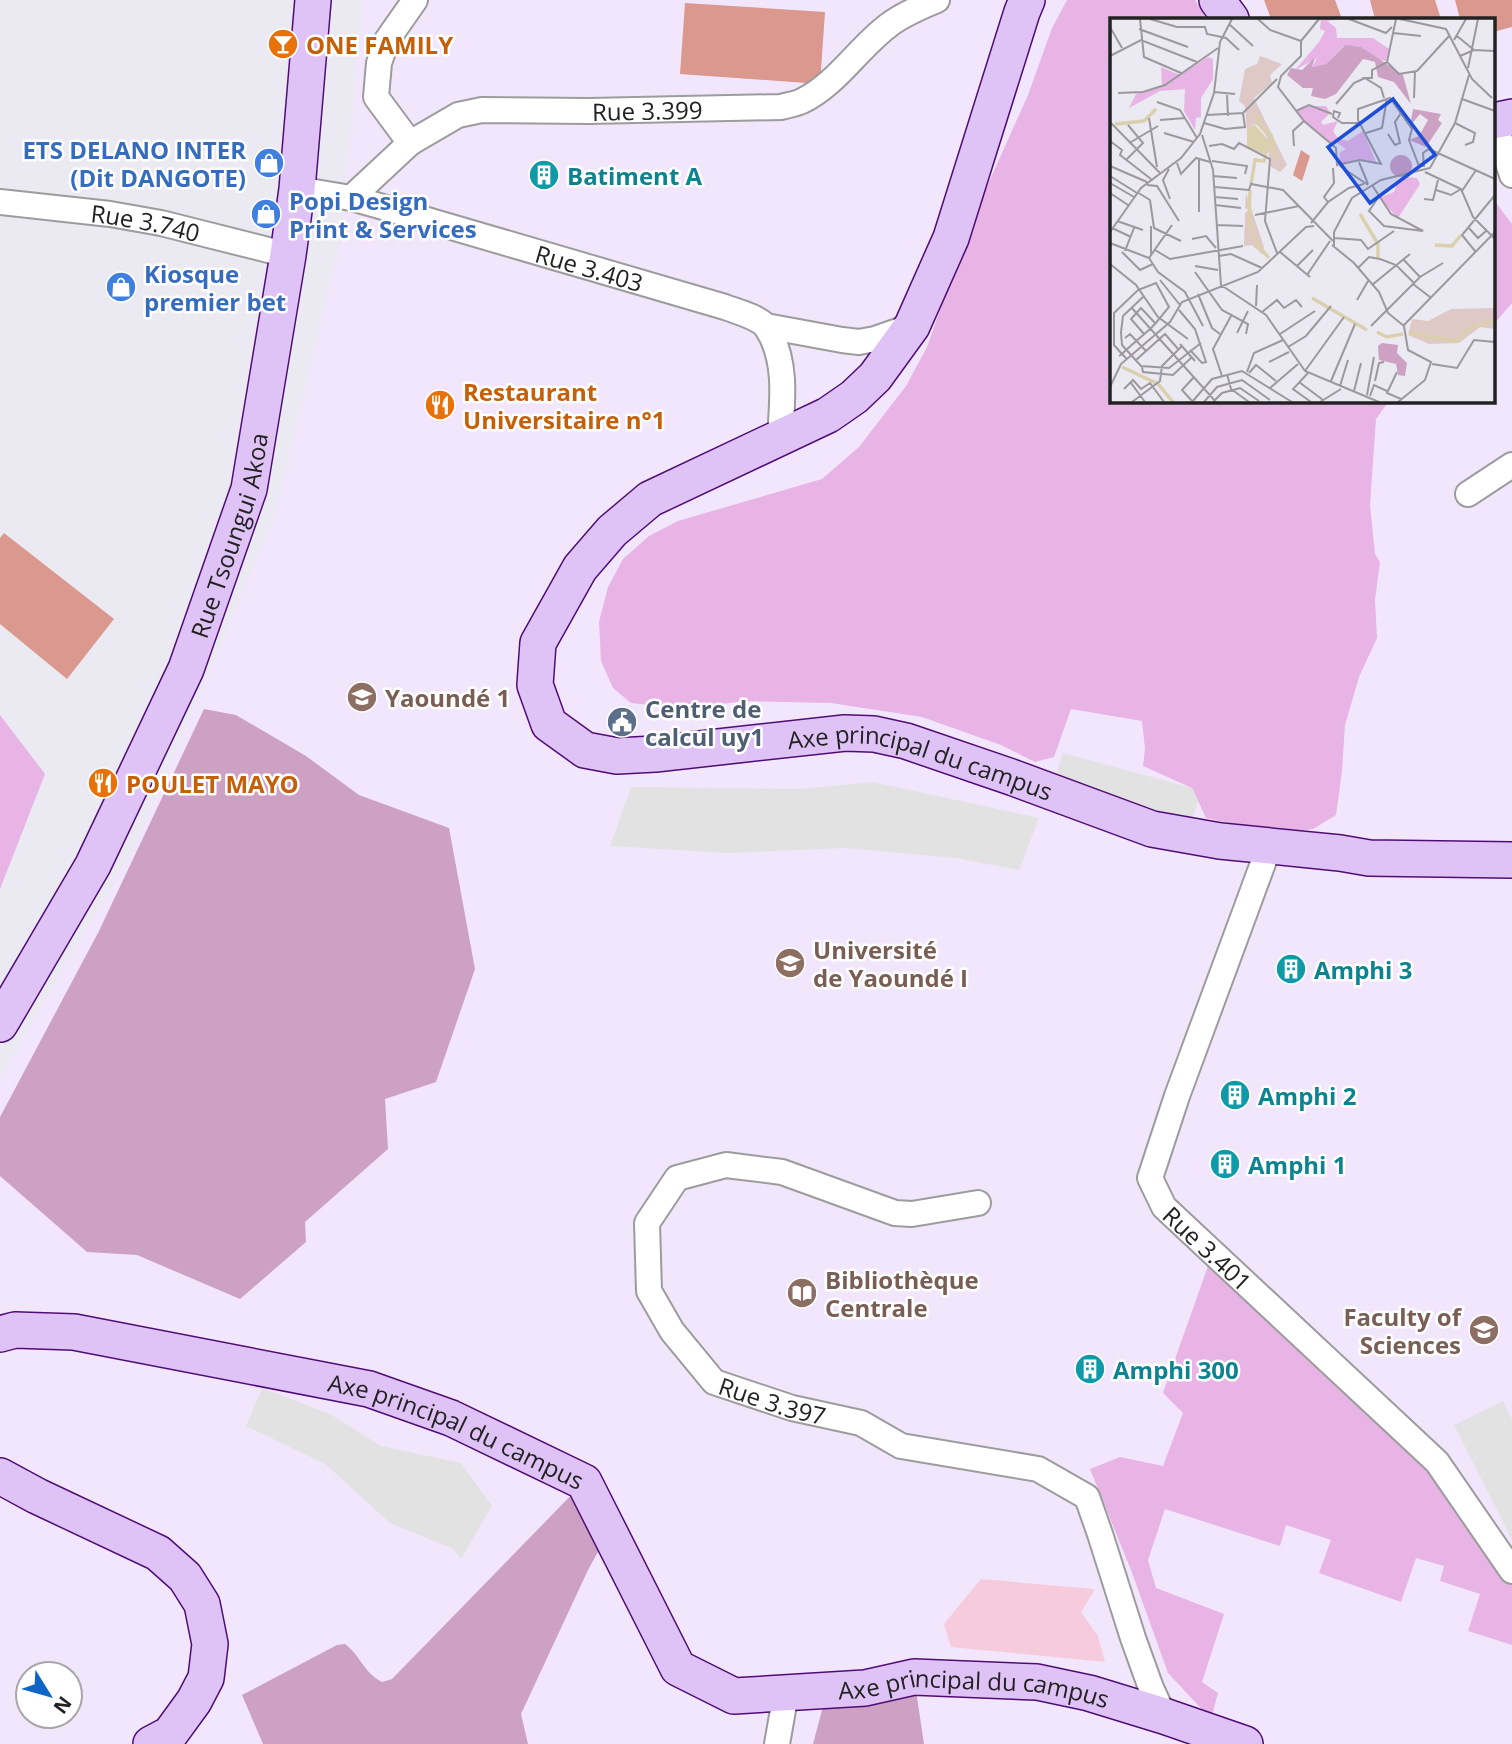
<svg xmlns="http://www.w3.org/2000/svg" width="1512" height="1744" font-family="'Open Sans',sans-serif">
<rect width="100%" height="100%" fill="#ebe9f1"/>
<path fill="#f2e6fd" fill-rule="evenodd" d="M364,0H1512V1744H0V1078L134,848L276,515L341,238ZM1111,19H1493V401H1111ZM28,1674H70V1716H28Z"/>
<path fill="#e7b4e5" d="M1067,0H1195L1204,15L1203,19H1111V401H1389L1376,419L1370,505L1375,554L1380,562L1375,600L1377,638L1359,677L1345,725L1342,771L1336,815L1313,829L1281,834L1206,818L1192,788L1143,766L1145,749L1142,721L1071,709L1054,757L1035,762L1001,745L922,717L831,703L744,701L699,707L658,706L631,703L613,688L601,661L599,622L608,587L623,559L649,536L678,521L822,479L859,447L906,386L927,347L972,220L1028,95L1052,28Z
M1493,199L1512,224V303L1493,325Z
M0,715L45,774L0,889Z
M1213,1252L1437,1462L1512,1571V1645L1468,1631L1480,1594L1440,1581L1444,1566L1416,1558L1401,1602L1319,1573L1331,1540L1286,1525L1280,1546L1165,1509L1148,1560L1156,1588L1224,1614L1202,1682L1218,1693L1211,1719L1168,1673L1131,1570L1090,1469L1120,1457L1163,1466L1183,1413L1163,1393Z"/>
<path fill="#cda1c3" d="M204,709L236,715L306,756L359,795L449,828L475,969L436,1082L385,1099L388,1149L305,1222L306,1242L240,1299L137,1255L87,1252L0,1176V1117L99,931Z
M584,1482L609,1532L588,1570L521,1714L528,1744H263L242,1695L337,1645L345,1644C361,1656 363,1672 382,1682L392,1679Z
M914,1677L924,1744H813L827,1691Z"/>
<path fill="#f6cbdc" d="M981,1579L1093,1589L1094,1591L1081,1612L1098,1636L1105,1662L951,1647L944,1624Z"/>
<path fill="#da988e" d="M1264,0H1335L1342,19H1271Z
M1370,0H1435L1441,19H1375Z
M1455,0H1512V27L1493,32V19H1460Z
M685,3L825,12L820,84L680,74Z
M4,533L114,619L67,679L0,624V538Z"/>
<path fill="#e2e2e2" d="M1063,753L1192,788L1198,801L1187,835L1051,792Z
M873,782L1039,818L1019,870L956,858L846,848L728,853L610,846L631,787L800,789Z
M262,1388L330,1414L381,1446L461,1463L492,1506L461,1559L453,1549L390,1523L325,1464L246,1426Z
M1503,1401L1512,1419V1540L1454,1425Z"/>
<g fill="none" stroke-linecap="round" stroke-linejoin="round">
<g stroke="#9c9c9c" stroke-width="28">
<g id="street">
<path d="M1494,121L1512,175"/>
<path d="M410,143L376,97L379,63L387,40L415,0"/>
<path id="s1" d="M297,189L351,198L376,205L725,307C738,312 755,316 765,325C767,328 769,332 771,335C787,367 782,403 780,438"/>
<path id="s2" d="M351,198L410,143L458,115L482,110L589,111L781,107C788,105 796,104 802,101C836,85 859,47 889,25C903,14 921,7 937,0"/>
<path id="s3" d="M0,202L110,214L161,223L288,255"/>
<path d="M766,326L842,340L859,342L875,339L912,326"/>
<path d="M1468,494L1512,465"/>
<path id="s4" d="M1269,847L1177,1096L1150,1178L1164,1207L1437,1462L1512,1571"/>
<path id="s5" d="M978,1203L912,1214L895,1213L782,1172L726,1165L677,1178L647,1223L649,1291L672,1331L714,1382L792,1408L861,1423L901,1446L1038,1469L1087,1497L1100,1534L1133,1638L1151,1688L1164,1716"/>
<path d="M777,1744L786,1693"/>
</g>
</g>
<g stroke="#4f0d74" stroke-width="38">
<g id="secondary">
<path id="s6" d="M1027,0L1022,12L951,238L912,326L875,377L854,397L828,415L650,499L612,531L580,568L538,643L535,685L549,724L585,750L617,756L655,754L845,733L874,734L906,741L1014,778L1152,829L1220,841L1340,853L1369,858L1512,860"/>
<path d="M1217,0L1231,19"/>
<path d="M1493,121L1512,117"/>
<path id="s7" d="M0,1024L93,865L186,669L249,489L288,255L297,189L313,0"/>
<path id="s8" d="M0,1334L15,1330L74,1332L369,1389L451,1418L584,1482L678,1668L734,1696L865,1688L914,1677L1037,1682L1089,1693L1164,1716L1245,1744"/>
<path d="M0,1476L37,1496L158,1553L185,1577L202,1604L210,1644L206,1678L194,1701L170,1734L151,1744"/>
</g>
</g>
<use href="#street" stroke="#fff" stroke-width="24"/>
<use href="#secondary" stroke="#e0c3f6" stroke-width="35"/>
</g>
<defs>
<g id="bar-disc" transform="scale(1.575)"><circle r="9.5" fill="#e8710a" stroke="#fff"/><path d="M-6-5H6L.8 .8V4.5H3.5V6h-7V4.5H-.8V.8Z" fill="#fff"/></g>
<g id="shop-disc" transform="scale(1.575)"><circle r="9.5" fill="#3f7fe0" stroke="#fff"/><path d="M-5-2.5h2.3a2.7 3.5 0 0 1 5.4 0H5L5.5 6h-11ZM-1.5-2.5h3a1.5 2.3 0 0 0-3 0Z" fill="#fff"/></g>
<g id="building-disc" transform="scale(1.575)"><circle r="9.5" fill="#0f9aa8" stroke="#fff"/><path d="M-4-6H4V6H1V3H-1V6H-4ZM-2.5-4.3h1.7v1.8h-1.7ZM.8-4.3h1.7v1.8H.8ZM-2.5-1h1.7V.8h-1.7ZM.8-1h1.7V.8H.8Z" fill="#fff"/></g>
<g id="restaurant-disc" transform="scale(1.575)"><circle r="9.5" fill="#e8710a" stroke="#fff"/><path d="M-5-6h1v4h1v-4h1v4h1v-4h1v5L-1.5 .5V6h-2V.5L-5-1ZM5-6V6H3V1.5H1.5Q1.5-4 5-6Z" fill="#fff"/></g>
<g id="university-disc" transform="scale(1.575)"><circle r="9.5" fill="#8d6e63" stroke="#fff"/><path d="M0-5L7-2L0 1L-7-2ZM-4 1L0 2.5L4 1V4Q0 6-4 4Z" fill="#fff"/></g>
<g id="civic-disc" transform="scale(1.575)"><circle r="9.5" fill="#5c6f8a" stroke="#fff"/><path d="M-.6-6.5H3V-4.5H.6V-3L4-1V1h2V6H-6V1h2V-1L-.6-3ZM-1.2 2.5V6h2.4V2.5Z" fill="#fff"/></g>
<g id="library-disc" transform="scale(1.575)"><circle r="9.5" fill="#8d6e63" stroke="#fff"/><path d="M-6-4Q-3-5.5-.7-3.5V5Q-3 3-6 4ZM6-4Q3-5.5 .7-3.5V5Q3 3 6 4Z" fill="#fff"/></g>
</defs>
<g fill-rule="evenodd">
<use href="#bar-disc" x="283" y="44"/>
<use href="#shop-disc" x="269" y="163"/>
<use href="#building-disc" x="544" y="175"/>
<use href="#shop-disc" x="266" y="214"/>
<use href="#shop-disc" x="121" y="287"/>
<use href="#restaurant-disc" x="440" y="405"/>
<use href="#university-disc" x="362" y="697"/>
<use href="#civic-disc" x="622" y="722"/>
<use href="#restaurant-disc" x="103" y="783"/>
<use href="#university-disc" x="790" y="963"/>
<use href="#building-disc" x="1291" y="969"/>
<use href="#building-disc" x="1235" y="1095"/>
<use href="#building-disc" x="1225" y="1164"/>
<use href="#library-disc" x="802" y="1293"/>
<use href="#university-disc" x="1484" y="1330"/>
<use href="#building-disc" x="1090" y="1369"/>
</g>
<g text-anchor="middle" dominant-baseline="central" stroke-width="5" stroke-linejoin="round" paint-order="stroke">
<g font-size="24" font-weight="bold" fill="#c56008" stroke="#fff" text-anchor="start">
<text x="306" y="44">ONE FAMILY</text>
<text x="463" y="391">Restaurant<tspan x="463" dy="28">Universitaire n°1</tspan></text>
<text x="126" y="783">POULET MAYO</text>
</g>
<g font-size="24" fill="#222" stroke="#fff">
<text stroke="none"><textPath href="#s2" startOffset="326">Rue 3.399</textPath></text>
<text stroke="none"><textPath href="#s3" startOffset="147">Rue 3.740</textPath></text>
<text stroke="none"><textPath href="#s1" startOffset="303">Rue 3.403</textPath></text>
<text stroke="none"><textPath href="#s7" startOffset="542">Rue Tsoungui Akoa</textPath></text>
<text stroke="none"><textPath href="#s6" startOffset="1320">Axe principal du campus</textPath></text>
<text stroke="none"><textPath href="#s4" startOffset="444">Rue 3.401</textPath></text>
<text stroke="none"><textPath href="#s5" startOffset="607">Rue 3.397</textPath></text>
<text stroke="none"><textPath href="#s8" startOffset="471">Axe principal du campus</textPath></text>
<text stroke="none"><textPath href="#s8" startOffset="1122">Axe principal du campus</textPath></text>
</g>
<g font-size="24" font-weight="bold" fill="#366cbe" stroke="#fff" text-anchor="start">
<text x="246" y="149" text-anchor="end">ETS DELANO INTER<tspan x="246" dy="28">(Dit DANGOTE)</tspan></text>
<text x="289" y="200">Popi Design<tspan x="289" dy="28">Print &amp; Services</tspan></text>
<text x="144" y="273">Kiosque<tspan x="144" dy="28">premier bet</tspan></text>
</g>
<g font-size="24" font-weight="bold" fill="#0d838f" stroke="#fff" text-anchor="start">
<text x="567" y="175">Batiment A</text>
<text x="1314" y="969">Amphi 3</text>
<text x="1258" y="1095">Amphi 2</text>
<text x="1248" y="1164">Amphi 1</text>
<text x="1113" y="1369">Amphi 300</text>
</g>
<g font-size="24" font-weight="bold" fill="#785e54" stroke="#fff" text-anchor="start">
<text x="385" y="697">Yaoundé 1</text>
<text x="813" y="949">Université<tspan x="813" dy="28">de Yaoundé I</tspan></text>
<text x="825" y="1279">Bibliothèque<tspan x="825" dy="28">Centrale</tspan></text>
<text x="1461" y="1316" text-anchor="end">Faculty of<tspan x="1461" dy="28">Sciences</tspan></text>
</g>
<g font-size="24" font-weight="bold" fill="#4e5e75" stroke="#fff" text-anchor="start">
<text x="645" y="708">Centre de<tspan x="645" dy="28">calcul uy1</tspan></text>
</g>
</g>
<g transform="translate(1110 18)">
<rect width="385" height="385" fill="#ebe9f1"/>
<path d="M211,1H230L217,3L226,10L227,20H263L279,31L276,43L263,41L251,29L233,28L216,46L202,49L207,40L185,52L209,24L215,13L210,11ZM98,39L103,41V61L91,80V99L86,100L85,112L74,93L75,71L50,73L19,90L26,76L52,67L51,49L70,57ZM194,88H216L220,95L211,104L213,107L228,103L223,113L228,121L238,123L253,113L267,146L255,142L229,146L230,134L236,131L226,124L223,127L194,103L186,93ZM297,159L307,160L310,166L288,200L269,180L284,174L288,162Z" fill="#e7b4e5"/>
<path d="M235,27L251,29L293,57L301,86L284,64L268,59L265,44L258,42L253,41L226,76L215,81L201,78L203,70H193L177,57L181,50L192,52L205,39L202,49L216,46ZM303,91L331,96L328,102L332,105L316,129L299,122L309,118L318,102L310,96L300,108ZM280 148a11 11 0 1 1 22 0a11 11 0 1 1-22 0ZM272,325L288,327L287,335L297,345L295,358L288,357L286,346L269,342L268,328Z" fill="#cda1c3"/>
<path d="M150,38L172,46L160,57L162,65L144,80L177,147L170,154L160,148L157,119L150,109L143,105L137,113L135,88L129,83L135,51L147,46ZM136,175L154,229L153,237L142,227L134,228L135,195L139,192L135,190ZM385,290V311L370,309L349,325L319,326L298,317L302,301L318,303L341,291Z" fill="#dec9c7"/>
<path d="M191,132L200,138L192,163L183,157Z" fill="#da988e"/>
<path d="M143,105L164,128L165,136L162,129L156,137L137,129V113Z" fill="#dbd0ad"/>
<path fill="none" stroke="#dbd0ad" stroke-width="3.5" d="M146,96L151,109L161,117L166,141M5,106L34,103L46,91M141,166L145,142L154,143L156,137M140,172L139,204L146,225L159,240M250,196L268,226V240M325,227L342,228L351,217M202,280L257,312M267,314L277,319L293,316M299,315L347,323L359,310L385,302M12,349L48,366L63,384"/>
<path fill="none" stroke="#9b999e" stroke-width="2" d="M30,1L34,39L71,55M40,1L67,9H95L97,16L116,20L129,32M148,1L160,12L191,23M239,1L276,15L282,9M290,1L336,11L362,61L382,80M119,6L143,28M0,9L12,30M29,11L78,29M283,15L311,18M347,18L364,32M344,22L356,1M191,23V38L171,58L168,69L194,103L226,130L227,147L250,142L271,146L248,102V91L280,80L302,111L299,122L309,148H314L313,135L319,131L385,161M191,23L209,1M0,38L31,22L87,44M350,38L364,32L385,33M277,44L286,1M358,50L368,1M104,74L125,76M8,75L33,74L55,67L108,30M117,77L118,98M274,80L271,70L255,60H262V52L277,44L289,56L307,53L339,18M304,80L305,53M352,81L385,93M47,84L70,92L87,120M226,86L244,65L255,60M186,93L199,87L222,96M97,97L133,95L167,61M39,100L47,149M228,100L230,95L224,93L223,99L232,105H249M50,102L75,100M1,105L50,155M94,105L115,111L135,109L133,95M345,105L365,115L363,124L355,127M54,115L84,124M256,115L272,110L277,80M278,116L285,127L290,125L285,104L291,95M92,117L103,152L111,267L156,297L195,353L269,384M0,123L12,132L10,137L41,161M21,124L48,108M99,128L112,126L124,131L129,125L160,141L155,203L167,235M184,128L183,113L194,103M89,141V194M16,142L33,125L18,107M102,143L137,148L135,156M249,144L258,166M67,145L71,156L86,140L100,144M0,148L37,164M230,148L258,167M59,151L53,162L60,181M315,154L351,171L363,199L385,221M0,158L27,175M103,158L127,160M0,165L24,179M37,167L47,168L69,203M262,167L281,196L313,213L274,208L259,193L268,180M105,169L139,172L141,166L173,172L223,223M326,172L341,177L351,171M352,173L366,152M27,174L40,182L44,210L71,223M0,175L18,187M105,179L128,181M314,181L323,182L328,162M218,184L214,179L224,165L223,150M105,187L131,190M145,197L189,188M7,203L33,212M201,205L218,184L239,170L254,166M107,207L133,208M41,208V236M358,209L368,220L376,213M2,210L21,219M0,214L31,170L71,140L90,116L104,75L110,24L122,1M224,220L251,222L258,231L284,213M82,221L96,218L106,230M0,225L39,240L48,254L75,274L93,308M222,227L244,245L269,274L278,295L294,308L298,332L321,344L315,362L288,384M224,229V214L242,180L271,162L320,150L345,105L359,57M45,232L60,241L133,228M15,233L24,210M365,233L352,217L385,177M12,234L30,252L43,246M170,234L200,259M109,238L121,236L152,250M39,240L62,207M293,241L310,259M0,246L26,267L48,299L78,321M85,248L108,252M187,248L203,232M248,250L259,239L270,241L286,247L304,265M85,254L112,292L138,306L136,316M197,257L220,223M50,262L70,287M303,266L320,279M262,267L300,236M88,276L102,310L110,316M33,279L13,298L11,314L12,327L31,348L59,350L91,325M247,282L258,263M146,288L147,267M21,289L106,384M69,292L85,311L96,344L92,345L80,332M152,294L167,282L174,290L186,282L192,289M294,307L385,214M261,308L310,259L333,245M127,315L138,293M34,316L21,301L31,290L45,305M170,316L205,293M15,320L20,316L36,333M70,326L85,343M178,329L196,318L221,288M9,338L12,336L16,332L40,311L45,306L59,289L46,265L28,272L4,295V327L12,336L17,341M26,342L55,316L69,332M159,344L179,334M322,346L347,350L364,322L385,324M32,349L33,354L63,357L82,339M195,353L234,299M137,354L144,335L173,322M287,354L277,375L291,381M139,355L146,347L166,363M198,355L183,371L201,384M117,356L121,371L139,384M112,358L103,331L121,298M221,363L245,306M265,363L269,345L274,344M189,364L213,382M21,365L35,384M230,368L238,342M0,369L11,346L60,304L72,284L148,254L196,209L204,208M160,370L188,346M14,371L23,362L31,371L40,365L54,384M244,373L251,345M257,377L264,339M260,378L264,367L277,373M82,383L72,372L84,359M22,384L50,363L52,348L72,328M82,384L102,361L132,353L182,384M94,384L107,369L132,362L160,382M103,384L112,375L130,370L149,383M210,384L231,371"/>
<path fill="#1d4ed8" fill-opacity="0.15" stroke="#1d4ed8" stroke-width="3.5" d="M283,81L325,137L260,185L218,129Z"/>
<rect width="385" height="385" fill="none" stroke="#222" stroke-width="3.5"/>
</g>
<g transform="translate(49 1695) rotate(127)"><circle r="33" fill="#ffffff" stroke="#a7a7a7" stroke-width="2"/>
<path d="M0-5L12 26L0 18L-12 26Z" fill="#0f65c5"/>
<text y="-10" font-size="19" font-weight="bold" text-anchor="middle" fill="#222222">N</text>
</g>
</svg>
